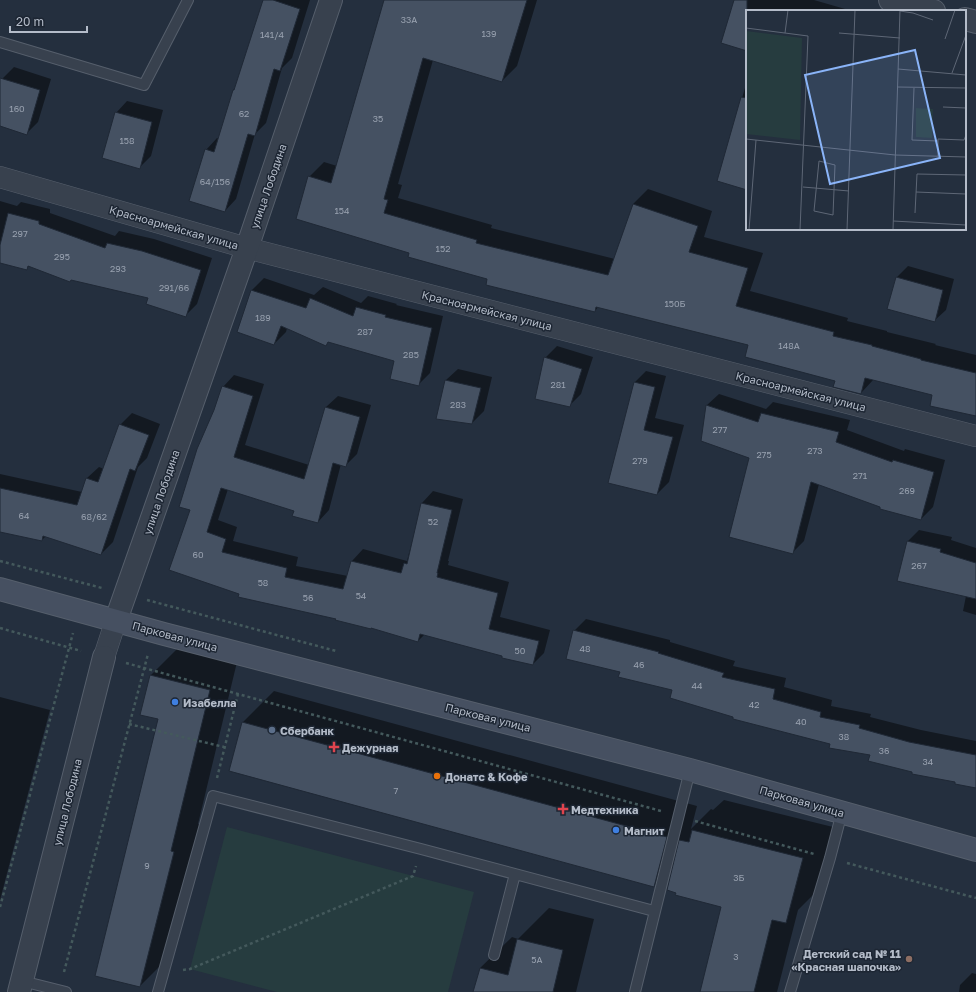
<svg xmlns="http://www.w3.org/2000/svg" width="976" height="992" font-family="'Golos Text',sans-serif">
<rect width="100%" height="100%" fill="#242f3e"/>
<path fill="#263c3f" d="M227,827L474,892L448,992H277L190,969Z"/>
<path fill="#0007" d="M264,0H310L292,58L282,68L266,123L255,134L236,199L225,211L206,150L217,138L219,139L233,90L236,87Z
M385,0H537L517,66L502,81L433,60L398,184L402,185L398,198L492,225L491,228L615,259L633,204L648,189L712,211L704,237L763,253L750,291L848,318L847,321L887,331V332L936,344L935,345L976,355V415L933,394L874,379L861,393L836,380L749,345L599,306L595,311L410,253L309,177L324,162L337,166Z
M739,0H814L852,11H747V50Z
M14,67L51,79L38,122L26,134L0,125V86L2,79Z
M747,81V189L718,181Z
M127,101L163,110L151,156L139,168L116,113Z
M0,201L17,206L21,202L50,209V213L115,236L119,231L154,239L212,258L197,304L185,316L150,297L29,266L26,269L0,262Z
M908,266L954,279L946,310L934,321L897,277Z
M264,278L314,295L323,287L361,303L368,296L397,304L396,305L443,316L430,373L418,385L395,360L329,341L326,345L287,328L286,332L274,344L238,332L252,290Z
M557,346L593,357L581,394L569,406L545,358Z
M458,369L492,377L484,411L472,423L446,380Z
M646,371L666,376L655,418L684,425L669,482L657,494L610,482L635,382Z
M234,375L264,384L245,445L309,465L326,407L338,396L371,405L357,454L346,465L341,464L329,510L318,522L295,510L228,489L218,520L237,527L233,541L298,557L296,566L348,576L352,561L363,549L407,561L422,503L433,491L463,499L448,561H449L448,565L509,582L500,617L550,630L544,653L533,664L503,655L425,634L418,641L372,627L240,593L191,509L210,426L223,387Z
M719,394L766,409L773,402L850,420L847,430L904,451L905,449L945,460L933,507L921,519L819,484L804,541L793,552L750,457L702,440L707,405Z
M132,413L160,424L147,458L138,467L113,542L101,554L46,536L42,540L0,531V474L82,492L87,478L99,467L104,469L120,425Z
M919,530L952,537L951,540L976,548V615L963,611L966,596L908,541Z
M586,619L670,640V642L735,661L733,666L786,678L784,687L832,700L831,706L871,714L870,717L921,730L976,741V787L913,772L871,754L734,716L673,689L621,671L574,631Z
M178,648L237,662L198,824L201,825L168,958L140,986L159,719L151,675Z
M274,691L697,806L691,829L711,809L713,810L724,800L833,827L817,891L798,910L777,992H701L722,906L674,866L654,886L230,771L243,722Z
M0,697L50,710L0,900Z
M549,908L594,919L576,992H474L480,968L512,937L518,939Z
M972,973L976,974V992H959L960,985Z"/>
<path fill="#455162" stroke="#1f2835" d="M263,0H273L300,9L280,71L274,69L255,136L248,134L225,212L189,201L205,149L214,152L233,90H234Z
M384,0H527L502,82L423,58L384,199L388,200L384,213L477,240L476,243L608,275L633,204L698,226L689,252L748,268L736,306L834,332L833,336L872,345V346L921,359V360L976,373V416L930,406L932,395L865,378L861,394L833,387L835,381L745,357L748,345L596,307L595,312L486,285L487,279L408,257L409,253L296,219L308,176L331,183Z
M734,0H747V51L721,43Z
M0,78L40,90L27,135L0,126Z
M741,97L747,98V190L717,181Z
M115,112L152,122L140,169L102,158Z
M8,213L39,221V224L105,248L107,243L142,251L201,270L186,317L146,304L148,298L71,280L70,282L28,266L27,270L0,263V245Z
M896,277L943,290L935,322L887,309Z
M251,290L306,308L310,298L353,316L356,307L386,315L385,317L432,328L419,386L390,379L394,361L328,342L326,346L281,326L274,345L237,332Z
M544,357L582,369L570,407L535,399Z
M445,380L481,388L472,424L436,419Z
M634,382L655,387L644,430L673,437L657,495L608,483Z
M222,386L253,396L234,457L304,479L325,407L360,417L346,467L333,463L318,523L292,516L294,511L221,488L207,532L226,539L222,552L287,568L285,577L343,589L351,561L401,573L404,563L407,564L421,503L452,510L437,573H438L437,577L498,593L489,629L539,641L533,665L502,658V656L420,634L418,642L371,628V629L335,620L336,619L238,597L239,594L169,570L190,510L179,507L197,449L214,410Z
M706,405L758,422L761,413L839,432L836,442L892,462L893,460L934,472L921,520L880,509V507L811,482L793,554L729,537L749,458L701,441Z
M119,424L149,435L135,471L130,469L101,555L43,536L42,541L0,532V488L77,505L86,478L98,482Z
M907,541L941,549L940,552L976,563V599L897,581Z
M573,630L659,652L658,653L724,673L722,677L775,689L773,699L821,712L820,717L860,725L859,728L909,742L976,755V788L955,784V782L912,774V772L868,761L870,755L829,748L830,744L733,719V717L670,698L672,690L618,677L620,672L566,659Z
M150,675L210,690L171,851L174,852L140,987L95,976L158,719L140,715Z
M242,722L667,837L654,887L229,771Z
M692,830L803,858L786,923L772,920L754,992H700L721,907L675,895L676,893L667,890L679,840L689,842Z
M517,939L563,950L553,992H473L480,968L508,975Z"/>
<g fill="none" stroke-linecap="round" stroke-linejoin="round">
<g stroke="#565f6c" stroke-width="12">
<path id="service" d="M0,42L144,85L188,0
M494,955L515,874
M22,981L66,992
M158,992L213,796L421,849L654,911
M635,992L690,770
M790,992L830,858L842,812"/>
</g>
<g stroke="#565f6c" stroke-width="22">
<path id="minor" d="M0,177L247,248L976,436
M104,657L116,620"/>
</g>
<g stroke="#565f6c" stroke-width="24">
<path id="tertiary" d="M890,0L934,11
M965,19L976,22
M116,620L247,248L331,0
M19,992L104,657"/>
</g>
<g stroke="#565f6c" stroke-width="24">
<path id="secondary" d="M0,589L164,634L690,770L976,850"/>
</g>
<path stroke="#44595c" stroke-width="2.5" stroke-dasharray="3 3" stroke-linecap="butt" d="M0,561L102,588
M147,600L336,651
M0,628L81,651
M126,663L661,811
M129,724L224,747
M217,778L238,694
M695,821L814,854
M847,863L976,898
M0,907L73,633
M183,970L190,969L413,876L416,866
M64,972L148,654"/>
<use href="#service" stroke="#38414e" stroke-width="10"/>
<use href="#minor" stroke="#38414e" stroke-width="21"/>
<use href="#tertiary" stroke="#38414e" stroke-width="22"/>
<use href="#secondary" stroke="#465061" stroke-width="22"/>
</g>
<g fill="#3f7fe0" stroke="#1d2633" stroke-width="1.5">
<circle cx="175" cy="702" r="4"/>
<circle cx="616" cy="830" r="4"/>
</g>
<circle fill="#5c6f8a" stroke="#1d2633" stroke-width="1.5" cx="272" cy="730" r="4"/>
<g fill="#e0444e" stroke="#1d2633" stroke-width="1.5">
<path d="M332 741h4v4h4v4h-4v4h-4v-4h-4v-4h4z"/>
<path d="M561 803h4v4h4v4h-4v4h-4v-4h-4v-4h4z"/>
</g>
<circle fill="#e8710a" stroke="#1d2633" stroke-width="1.5" cx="437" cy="776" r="4"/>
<circle fill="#8d6e63" stroke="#1d2633" stroke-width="1.5" cx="909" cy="959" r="4"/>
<g text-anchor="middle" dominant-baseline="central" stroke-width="3" stroke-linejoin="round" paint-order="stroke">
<g font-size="9" fill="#98a1af">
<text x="409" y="19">33А</text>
<text x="489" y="33">139</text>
<text x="272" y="34">141/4</text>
<text x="17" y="108">160</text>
<text x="244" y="113">62</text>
<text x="378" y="118">35</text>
<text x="127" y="140">158</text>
<text x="215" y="181">64/156</text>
<text x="342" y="210">154</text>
<text x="20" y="233">297</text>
<text x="443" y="248">152</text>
<text x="62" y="256">295</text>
<text x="118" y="268">293</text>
<text x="174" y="287">291/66</text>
<text x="675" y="303">150Б</text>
<text x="263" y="317">189</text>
<text x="365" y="331">287</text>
<text x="789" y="345">148А</text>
<text x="411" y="354">285</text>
<text x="558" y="384">281</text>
<text x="458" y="404">283</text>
<text x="720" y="429">277</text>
<text x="815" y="450">273</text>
<text x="764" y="454">275</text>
<text x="640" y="460">279</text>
<text x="860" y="475">271</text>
<text x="907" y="490">269</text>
<text x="24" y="515">64</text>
<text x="94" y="516">68/62</text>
<text x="433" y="521">52</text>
<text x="198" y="554">60</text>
<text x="919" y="565">267</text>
<text x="263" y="582">58</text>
<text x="361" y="595">54</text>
<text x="308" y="597">56</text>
<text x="585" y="648">48</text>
<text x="520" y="650">50</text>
<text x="639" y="664">46</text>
<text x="697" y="685">44</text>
<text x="754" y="704">42</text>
<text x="801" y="721">40</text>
<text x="844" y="736">38</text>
<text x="884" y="750">36</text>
<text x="928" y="761">34</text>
<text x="396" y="790">7</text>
<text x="147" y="865">9</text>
<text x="739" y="877">3Б</text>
<text x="736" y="956">3</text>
<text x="537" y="959">5А</text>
</g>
<g font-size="11" fill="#b4bcc9" stroke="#1d2633">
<text transform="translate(268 186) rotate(-71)">улица Лободина</text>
<text transform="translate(174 227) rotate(16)">Красноармейская улица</text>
<text transform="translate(487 310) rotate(14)">Красноармейская улица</text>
<text transform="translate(801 391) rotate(14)">Красноармейская улица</text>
<text transform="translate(161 492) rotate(-71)">улица Лободина</text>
<text transform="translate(175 636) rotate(15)">Парковая улица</text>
<text transform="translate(488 717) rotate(14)">Парковая улица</text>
<text transform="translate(802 801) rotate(16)">Парковая улица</text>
<text transform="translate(67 802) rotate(-76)">улица Лободина</text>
</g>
<g font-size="11" font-weight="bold" fill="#b4bcc9" stroke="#1d2633" text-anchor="start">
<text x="183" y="702">Изабелла</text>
<text x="280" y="730">Сбербанк</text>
<text x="342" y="747">Дежурная</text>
<text x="445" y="776">Донатс &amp; Кофе</text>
<text x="571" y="809">Медтехника</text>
<text x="624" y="830">Магнит</text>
<text x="901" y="953" text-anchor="end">Детский сад № 11<tspan x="901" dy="13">«Красная шапочка»</tspan></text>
</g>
</g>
<g transform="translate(746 10)">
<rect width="220" height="220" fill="#242f3e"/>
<path d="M0,21L56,28L54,130L0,124ZM170,98L187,99L186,128L170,127Z" fill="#263c3f"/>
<path fill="none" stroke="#5e6776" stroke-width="1" d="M154,1L167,3L187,10M0,18L62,26L54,220M39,23L42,0M93,23L154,28M199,29L209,0M152,59L220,65M206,63L220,25M151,77L220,78M168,78L166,130L192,131M197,97L220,98M0,129L149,145L220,147M192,146V129L218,130L220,125M73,151L89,155L87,205L68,201ZM57,177L103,181M170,182L220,184M169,203L171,164L220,165M147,211L220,215M3,220L10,130M101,220L109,0M147,220L154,0"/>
<path fill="#8ab4f8" fill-opacity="0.15" stroke="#8ab4f8" stroke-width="2" d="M169,40L194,148L84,174L59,65Z"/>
<rect width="220" height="220" fill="none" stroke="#b4bcc9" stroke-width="2"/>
</g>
<path d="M10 26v6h77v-6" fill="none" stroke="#b4bcc9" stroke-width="2"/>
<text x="16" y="26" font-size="12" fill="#b4bcc9" stroke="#1d2633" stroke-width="3" paint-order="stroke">20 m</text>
</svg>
